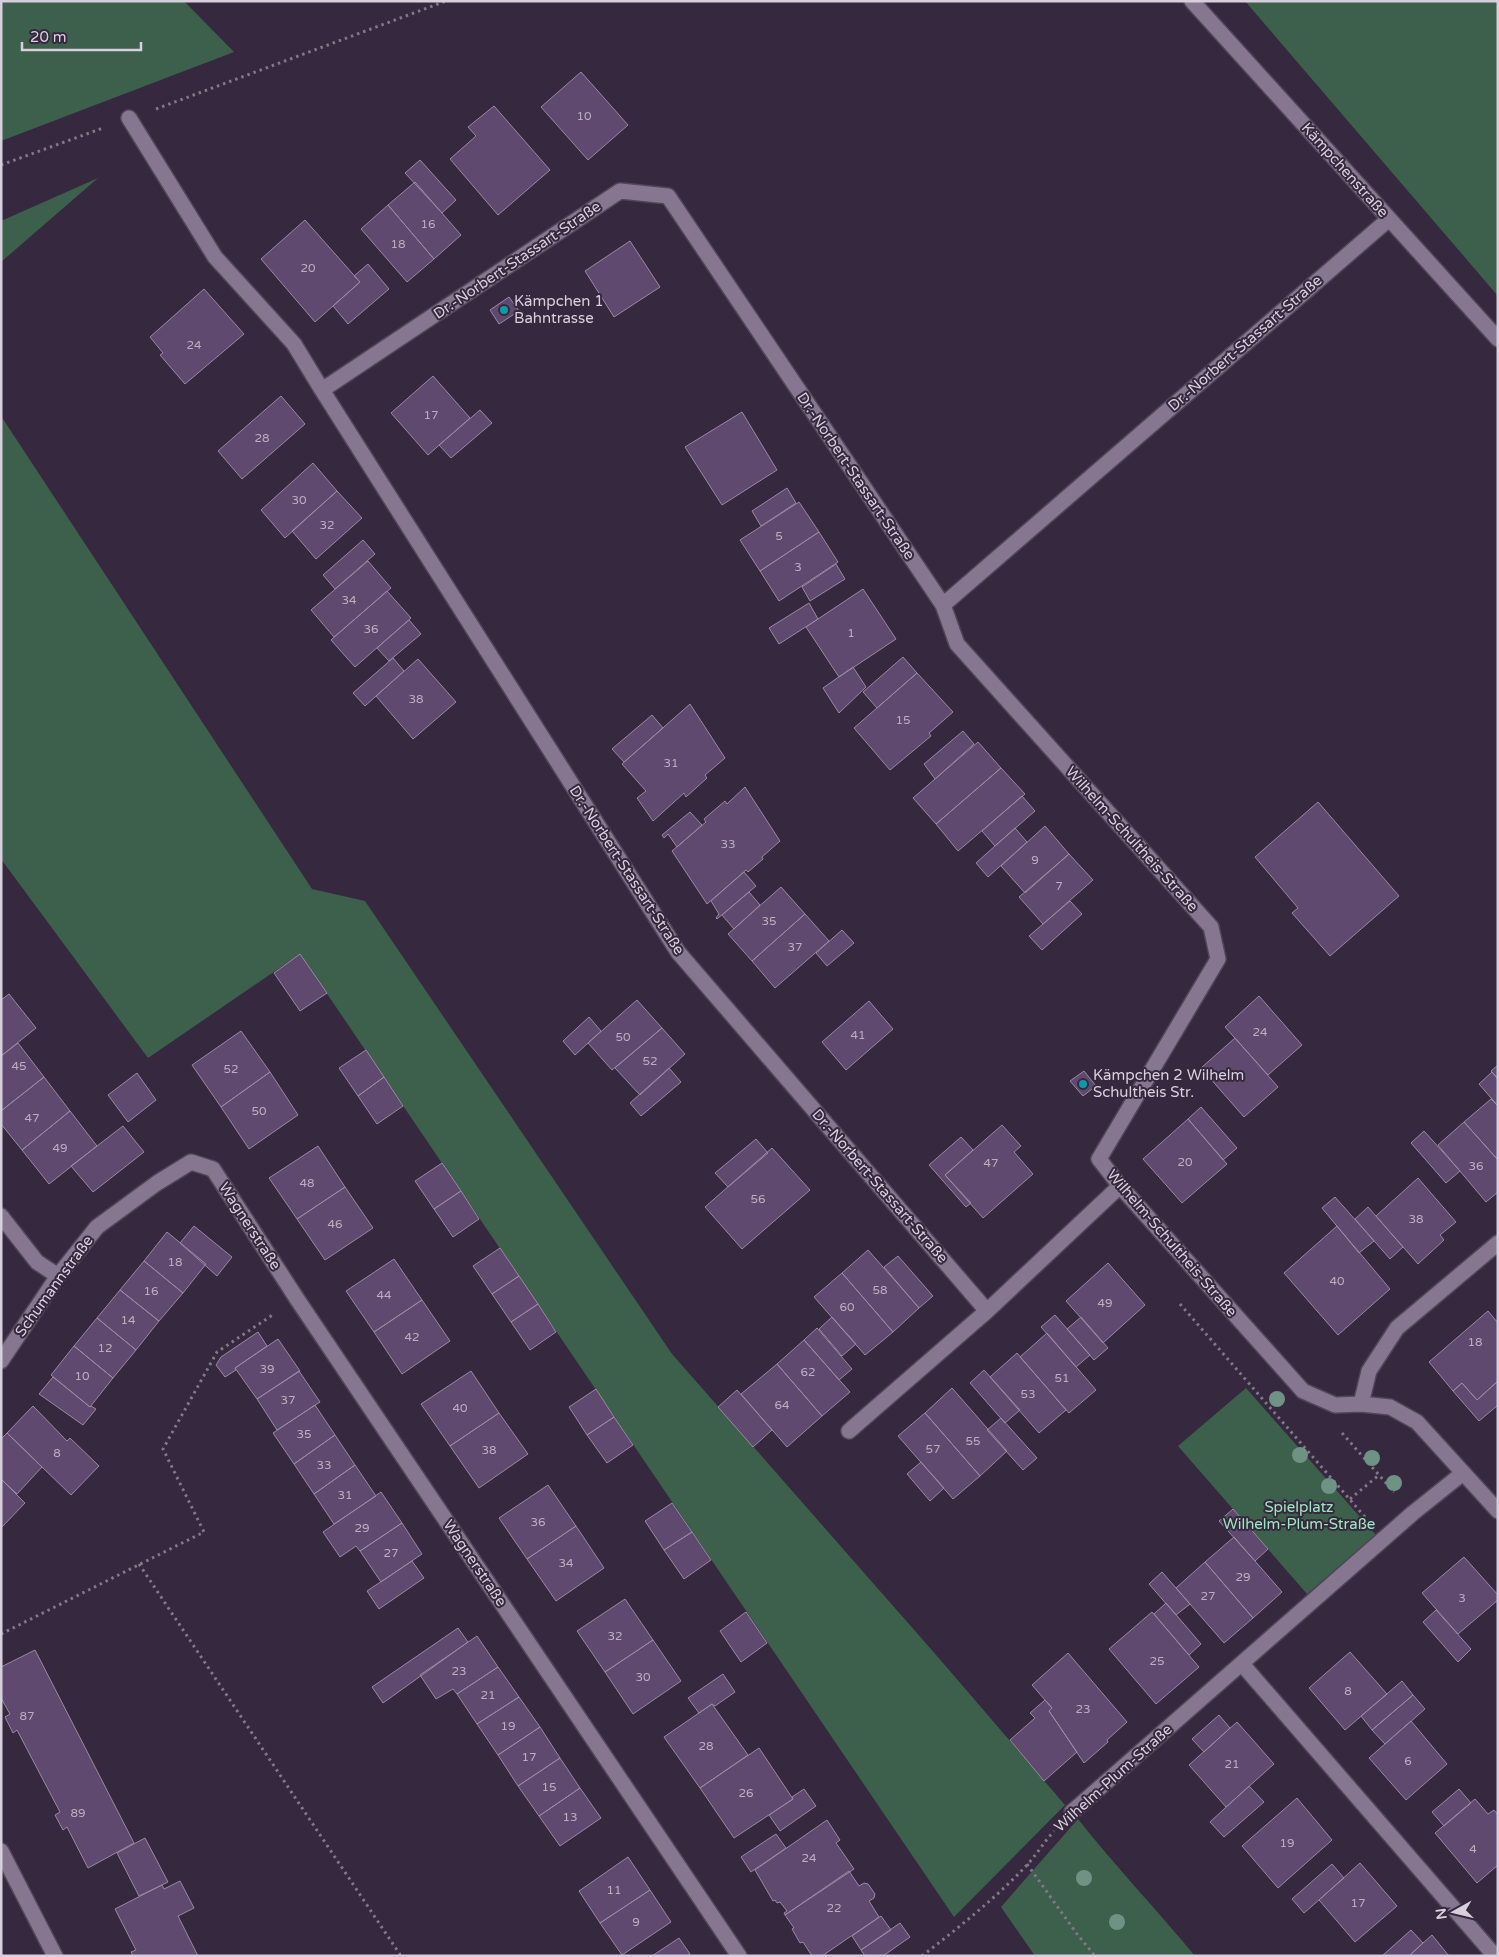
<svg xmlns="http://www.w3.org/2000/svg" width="1499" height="1957" font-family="'Varela Round',sans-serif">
<rect width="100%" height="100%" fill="#36283e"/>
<path fill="#3d604c" d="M1,1H184L234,52L1,141Z
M1245,1H1498V296Z
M98,178L1,262V221Z
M1,416L312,889L365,901L672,1354L937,1656L1065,1805L954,1917L300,954L148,1058L1,859Z
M1246,1388L1376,1535L1307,1594L1178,1446Z
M1078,1819C1115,1866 1157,1910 1195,1956H1035L1001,1907Z"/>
<path fill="#60496e" stroke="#9989a3" d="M581,72L628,125L588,160L541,107Z
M494,106L550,170L498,215L450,159L476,136L468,127Z
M420,160L456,200L442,213L405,173Z
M415,182L461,235L434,259L388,205Z
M388,205L434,259L407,282L361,229Z
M305,220L360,282L315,322L261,259Z
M630,241L660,287L614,317L585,271Z
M368,264L389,289L348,324L333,306L360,282L354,276Z
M204,289L244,334L185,384L160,355L163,353L150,337Z
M509,297L519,311L499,324L490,310Z
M433,376L470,418L428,455L391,413Z
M281,396L305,424L242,479L218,451Z
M480,410L492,423L451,458L439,445Z
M742,412L777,470L722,505L685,447Z
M313,463L337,491L285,538L261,510Z
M787,488L796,503L761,526L752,511Z
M337,491L362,518L316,559L292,531Z
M799,502L819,532L760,571L740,540Z
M819,532L838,562L779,601L760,571Z
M363,540L375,554L335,589L323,575Z
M368,561L391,588L334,637L311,610Z
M836,564L845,579L810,601L802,587Z
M863,589L896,639L839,677L806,627Z
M387,591L411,618L355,667L331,640Z
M809,603L818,619L779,644L769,628Z
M409,620L421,634L389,661L377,648Z
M903,657L917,673L877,708L863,692Z
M393,658L404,671L365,706L353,693Z
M418,659L456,702L413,739L376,696Z
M853,667L866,687L839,713L823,688Z
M917,673L953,712L929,733L931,736L890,770L854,728Z
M690,704L725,758L705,775L707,778L686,797L684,793L653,821L637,798L646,791L622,764Z
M652,715L663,728L624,762L612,749Z
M963,731L974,744L935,779L924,764Z
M978,742L1001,768L936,824L913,798Z
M1001,768L1025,794L958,851L936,824Z
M745,787L780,841L762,857L763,859L748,872L746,870L707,904L672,851L706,822L704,819L725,801L727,804Z
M1022,796L1035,811L995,846L982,831Z
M1318,802L1399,896L1330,956L1292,913L1298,908L1255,857Z
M690,812L702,825L677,847L668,834L664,838L662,835Z
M1045,826L1069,854L1025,893L1001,866Z
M1015,828L1027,842L988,877L976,863Z
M1069,854L1093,880L1043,924L1019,897Z
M744,872L756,886L717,919L716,918L719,914L711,901Z
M781,887L805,914L752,961L728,934Z
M749,892L760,905L734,929L722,915Z
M1070,901L1082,914L1042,950L1029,936Z
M805,914L829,941L775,988L752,961Z
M842,930L854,943L827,966L816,953Z
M300,954L327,993L300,1011L274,973Z
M9,994L36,1028L1,1056V1000Z
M1259,996L1302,1045L1268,1075L1225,1027Z
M637,1000L662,1028L612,1070L588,1043Z
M869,1001L893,1029L846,1070L822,1042Z
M589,1017L601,1031L575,1055L563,1041Z
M662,1028L685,1054L640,1095L615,1068Z
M241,1031L270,1072L221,1107L192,1065Z
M1235,1038L1278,1087L1244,1117L1201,1068Z
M18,1043L44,1077L1,1111V1056Z
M366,1050L384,1077L358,1096L339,1068Z
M1498,1065V1079L1491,1071Z
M669,1068L681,1082L641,1116L630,1103Z
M1084,1071L1096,1086L1083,1096L1070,1081Z
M270,1072L298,1115L249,1149L221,1107Z
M1492,1072L1498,1079V1106L1479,1084Z
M137,1073L156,1100L128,1122L108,1095Z
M44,1077L70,1111L22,1150L1,1124V1111Z
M384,1077L403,1106L377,1124L358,1096Z
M1491,1099L1498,1106V1160L1464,1122Z
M1201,1107L1237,1148L1223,1160L1188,1119Z
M70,1111L97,1146L49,1184L22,1150Z
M1188,1119L1227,1164L1182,1203L1143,1159Z
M1464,1122L1498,1160V1192L1486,1202L1438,1145Z
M1002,1125L1021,1146L1014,1152L1033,1174L983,1218L945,1175Z
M123,1126L144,1152L93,1192L71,1166Z
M1424,1131L1460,1171L1446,1183L1411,1143Z
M961,1137L973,1150L945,1175L971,1203L966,1207L929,1165Z
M756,1139L768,1153L728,1187L715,1173Z
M318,1146L345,1187L297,1219L269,1178Z
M772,1148L810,1190L742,1249L705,1207Z
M442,1163L461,1191L434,1209L415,1181Z
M1418,1178L1456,1222L1440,1235L1444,1240L1418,1264L1376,1216Z
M345,1187L373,1228L325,1260L297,1219Z
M461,1191L479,1219L453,1237L434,1209Z
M1335,1197L1374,1241L1359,1253L1322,1208Z
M1368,1207L1403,1247L1390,1259L1355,1219Z
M194,1226L232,1257L217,1276L180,1243Z
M1337,1226L1390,1289L1338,1335L1284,1273Z
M167,1232L206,1264L183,1293L144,1261Z
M500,1248L519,1276L492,1294L473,1266Z
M868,1250L919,1308L893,1332L842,1273Z
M898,1256L933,1296L919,1308L884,1267Z
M394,1259L422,1300L374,1332L346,1291Z
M144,1261L183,1293L159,1321L120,1290Z
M1108,1263L1145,1305L1103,1343L1066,1301Z
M842,1273L893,1332L865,1355L814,1297Z
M519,1276L538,1304L511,1322L492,1294Z
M120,1290L159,1321L136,1350L97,1318Z
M422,1300L450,1341L402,1374L374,1332Z
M538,1304L556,1332L530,1350L511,1322Z
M1488,1311L1498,1323V1381L1477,1400L1462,1383L1453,1391L1429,1362Z
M1055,1315L1090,1355L1076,1367L1041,1327Z
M832,1317L856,1344L842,1356L819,1329Z
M1081,1317L1108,1348L1094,1360L1067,1329Z
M97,1318L136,1350L113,1378L74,1346Z
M817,1328L852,1369L839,1380L804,1340Z
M258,1332L267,1346L235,1368L236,1370L225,1377L216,1365L221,1357Z
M1047,1333L1096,1390L1069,1413L1020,1357Z
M278,1339L300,1371L257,1399L235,1368Z
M804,1340L850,1392L822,1416L777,1364Z
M74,1346L113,1378L90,1407L51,1375Z
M1017,1353L1066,1410L1039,1433L990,1377Z
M777,1364L822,1416L787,1447L741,1394Z
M984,1370L1020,1410L1005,1423L970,1383Z
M299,1371L320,1402L277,1430L257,1399Z
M471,1371L499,1413L450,1446L421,1404Z
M53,1377L90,1407L91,1406L96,1409L83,1425L39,1394Z
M1498,1381V1405L1479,1421L1453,1391L1462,1383L1477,1400Z
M952,1388L1007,1451L980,1476L925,1413Z
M596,1389L614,1417L587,1435L569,1407Z
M737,1390L772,1430L753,1447L718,1407Z
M315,1405L335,1435L294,1464L273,1433Z
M33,1406L67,1441L70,1438L99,1466L71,1495L7,1433Z
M499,1413L528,1454L479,1488L450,1446Z
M925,1413L980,1476L953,1499L898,1436Z
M614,1417L633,1445L607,1463L587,1435Z
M1001,1418L1037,1458L1023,1470L987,1430Z
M7,1433L42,1467L17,1494L1,1479V1439Z
M335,1435L355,1465L314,1494L294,1464Z
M921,1462L944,1488L930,1501L907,1474Z
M355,1465L376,1496L334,1524L314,1494Z
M1,1479L25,1503L1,1528Z
M548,1485L576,1526L527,1559L499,1518Z
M381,1492L402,1523L360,1551L356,1546L340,1557L323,1532Z
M672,1503L692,1532L664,1550L645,1521Z
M1233,1509L1268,1549L1255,1561L1219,1521Z
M402,1523L422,1554L381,1582L360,1551Z
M576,1526L604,1568L556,1601L527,1559Z
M692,1532L711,1560L684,1579L664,1550Z
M1234,1537L1282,1592L1253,1618L1205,1562Z
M1464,1557L1498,1595V1600L1458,1634L1422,1593Z
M412,1561L424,1578L379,1609L367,1591Z
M1205,1562L1253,1618L1224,1643L1176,1588Z
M1162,1572L1190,1604L1176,1615L1149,1584Z
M625,1599L653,1640L605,1672L577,1631Z
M1166,1603L1201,1644L1189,1655L1154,1614Z
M1436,1610L1471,1649L1458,1662L1423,1622Z
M746,1612L767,1643L741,1662L720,1631Z
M1152,1612L1199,1667L1156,1704L1109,1649Z
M458,1628L468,1642L383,1703L372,1687Z
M477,1636L498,1667L457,1694L453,1689L436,1699L420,1675Z
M653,1640L681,1681L633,1714L605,1672Z
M35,1650L134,1843L88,1868L67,1827L63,1830L55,1815L60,1812L17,1730L13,1733L5,1717L10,1714L1,1698V1667Z
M1350,1652L1387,1694L1345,1730L1309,1688Z
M1068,1653L1127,1722L1107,1740L1108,1742L1084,1763L1049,1711L1052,1708L1032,1685Z
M498,1667L519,1697L477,1724L457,1694Z
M723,1674L735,1692L715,1706L712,1704L699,1713L688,1698Z
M1402,1681L1413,1695L1372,1730L1361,1716Z
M1413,1695L1425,1709L1385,1744L1372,1730Z
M519,1697L540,1727L498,1755L477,1724Z
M1045,1700L1052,1708L1049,1711L1077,1752L1044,1781L1010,1740L1035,1718L1030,1713Z
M712,1704L748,1755L700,1788L664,1737Z
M1219,1715L1230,1728L1204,1752L1192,1739Z
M1411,1721L1447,1764L1406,1800L1369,1758Z
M1237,1722L1274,1764L1226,1807L1189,1765Z
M540,1727L560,1758L518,1786L498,1755Z
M759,1748L793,1799L734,1838L700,1788Z
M560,1758L580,1788L539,1816L518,1786Z
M1249,1786L1264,1802L1224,1837L1210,1822Z
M580,1788L601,1818L560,1846L539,1816Z
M804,1789L816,1806L780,1831L769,1815L793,1799L792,1797Z
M1459,1789L1471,1803L1444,1826L1432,1812Z
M1297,1798L1332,1840L1278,1888L1242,1846Z
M1475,1799L1488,1814L1494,1810L1498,1815V1865L1477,1883L1435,1833Z
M827,1820L840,1840L836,1843L854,1869L785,1915L784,1913L787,1911L780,1902L777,1903L775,1900L773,1901L755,1870Z
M776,1834L786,1848L751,1872L741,1857Z
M145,1838L168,1882L139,1896L117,1853Z
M628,1857L650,1890L600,1923L579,1891Z
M1360,1863L1397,1906L1355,1942L1319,1900Z
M1332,1864L1344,1878L1304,1913L1292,1899Z
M849,1871L859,1886L864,1883L868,1884L875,1894L874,1898L869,1901L879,1917L822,1956H812L803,1942L800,1943L792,1929L794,1928L785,1915Z
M180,1881L194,1908L178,1916L198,1956H133L131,1952L136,1950L115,1909L162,1885L164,1889Z
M650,1890L671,1922L622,1955L600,1923Z
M881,1916L891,1930L861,1950L852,1936Z
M900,1923L910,1937L883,1956H865L861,1950Z
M1411,1930L1423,1943L1409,1956H1382Z
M1432,1935L1449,1956H1409L1423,1943Z
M679,1938L690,1954L687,1956H652Z"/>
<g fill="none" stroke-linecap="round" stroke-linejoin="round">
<g stroke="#514558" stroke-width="18">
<path id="minor" d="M1192,1L1498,339
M129,118L215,257L294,344L322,390L620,191L668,196L943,605L1389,219
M322,390L678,952L987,1311L849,1431
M943,605L957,644L1211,927L1218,959L1099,1159L1120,1186L1303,1391L1335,1405L1361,1404L1390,1407L1417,1422L1498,1511
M1,1216L37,1262L58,1276
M987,1311L1120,1186
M1,1361L58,1276L97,1227L157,1183L191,1162L213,1169L297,1299L739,1956
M1361,1404L1369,1371L1397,1328L1498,1243
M1242,1664L1495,1956
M1072,1812L1413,1513L1463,1473
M1,1851L55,1956"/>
</g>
<path stroke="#837789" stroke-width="3" stroke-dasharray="2.5 4" stroke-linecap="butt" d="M156,109L446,1
M1,165L103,128
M1180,1304L1365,1517
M1342,1433L1394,1492
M1350,1499L1379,1475
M139,1564L401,1956
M1,1634L204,1532L163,1449L217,1352L274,1314
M1027,1864L1077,1934L1095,1956
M922,1956C958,1928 996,1898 1027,1865C1037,1854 1044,1842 1054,1831"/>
<use href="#minor" stroke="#867690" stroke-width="15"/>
</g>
<g fill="#6e9284">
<circle cx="1277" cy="1399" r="8"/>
<circle cx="1300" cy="1455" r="8"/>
<circle cx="1372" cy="1458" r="8"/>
<circle cx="1394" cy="1483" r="8"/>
<circle cx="1329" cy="1486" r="8"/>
<circle cx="1084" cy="1878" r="8"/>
<circle cx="1117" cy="1922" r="8"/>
</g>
<g fill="#0f9aa8" stroke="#36283e" stroke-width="2">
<circle cx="504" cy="310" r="5"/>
<circle cx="1083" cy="1084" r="5"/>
</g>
<g text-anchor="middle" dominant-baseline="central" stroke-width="4" stroke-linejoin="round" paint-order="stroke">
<g font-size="12" fill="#baaec1">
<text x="584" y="116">10</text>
<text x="428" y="224">16</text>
<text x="398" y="244">18</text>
<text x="308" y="268">20</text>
<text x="194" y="345">24</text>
<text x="431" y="415">17</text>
<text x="262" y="438">28</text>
<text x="299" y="500">30</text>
<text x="327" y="525">32</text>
<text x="779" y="536">5</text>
<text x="798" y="567">3</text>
<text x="349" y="600">34</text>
<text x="371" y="629">36</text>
<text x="851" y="633">1</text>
<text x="416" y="699">38</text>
<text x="903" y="720">15</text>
<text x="671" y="763">31</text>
<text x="728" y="844">33</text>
<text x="1035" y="860">9</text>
<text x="1059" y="886">7</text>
<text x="769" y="921">35</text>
<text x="795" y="947">37</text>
<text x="1260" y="1032">24</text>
<text x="858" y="1035">41</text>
<text x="623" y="1037">50</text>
<text x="650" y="1061">52</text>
<text x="19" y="1066">45</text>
<text x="231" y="1069">52</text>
<text x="259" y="1111">50</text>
<text x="32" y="1118">47</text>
<text x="60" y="1148">49</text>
<text x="1185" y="1162">20</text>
<text x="991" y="1163">47</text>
<text x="1476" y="1166">36</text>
<text x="307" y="1183">48</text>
<text x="758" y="1199">56</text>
<text x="1416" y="1219">38</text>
<text x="335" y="1224">46</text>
<text x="175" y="1262">18</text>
<text x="1337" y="1281">40</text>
<text x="880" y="1290">58</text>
<text x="151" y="1291">16</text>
<text x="384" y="1295">44</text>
<text x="1105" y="1303">49</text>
<text x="847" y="1307">60</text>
<text x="128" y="1320">14</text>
<text x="412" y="1337">42</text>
<text x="1475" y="1342">18</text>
<text x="105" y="1348">12</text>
<text x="267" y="1369">39</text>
<text x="808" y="1372">62</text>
<text x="82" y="1376">10</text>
<text x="1062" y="1378">51</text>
<text x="1028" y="1394">53</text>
<text x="288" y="1400">37</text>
<text x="782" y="1405">64</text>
<text x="460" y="1408">40</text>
<text x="304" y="1434">35</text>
<text x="973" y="1441">55</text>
<text x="933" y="1449">57</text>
<text x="489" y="1450">38</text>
<text x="57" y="1453">8</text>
<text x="324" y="1465">33</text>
<text x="345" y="1495">31</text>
<text x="538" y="1522">36</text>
<text x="362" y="1528">29</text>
<text x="391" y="1553">27</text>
<text x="566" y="1563">34</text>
<text x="1243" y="1577">29</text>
<text x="1208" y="1596">27</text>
<text x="1462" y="1598">3</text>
<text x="615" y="1636">32</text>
<text x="1157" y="1661">25</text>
<text x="459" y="1671">23</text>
<text x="643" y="1677">30</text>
<text x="1348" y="1691">8</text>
<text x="488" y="1695">21</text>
<text x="1083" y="1709">23</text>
<text x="27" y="1716">87</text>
<text x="508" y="1726">19</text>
<text x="706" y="1746">28</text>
<text x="529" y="1757">17</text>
<text x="1408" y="1761">6</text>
<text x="1232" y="1764">21</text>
<text x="549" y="1787">15</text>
<text x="746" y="1793">26</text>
<text x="78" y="1813">89</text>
<text x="570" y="1817">13</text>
<text x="1287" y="1843">19</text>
<text x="1473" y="1849">4</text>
<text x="809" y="1858">24</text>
<text x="614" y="1890">11</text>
<text x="1358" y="1903">17</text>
<text x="834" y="1908">22</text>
<text x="636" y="1922">9</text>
</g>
<g font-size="15" fill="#d8cfdd" stroke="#36283e">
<text transform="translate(1345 170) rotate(48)">Kämpchenstraße</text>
<text transform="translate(517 260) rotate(-34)">Dr.-Norbert-Stassart-Straße</text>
<text transform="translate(1245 343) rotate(-41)">Dr.-Norbert-Stassart-Straße</text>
<text transform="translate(856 476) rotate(56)">Dr.-Norbert-Stassart-Straße</text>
<text transform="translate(1132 839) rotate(48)">Wilhelm-Schultheis-Straße</text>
<text transform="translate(627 870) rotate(57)">Dr.-Norbert-Stassart-Straße</text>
<text transform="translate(880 1186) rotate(49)">Dr.-Norbert-Stassart-Straße</text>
<text transform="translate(250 1226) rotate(57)">Wagnerstraße</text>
<text transform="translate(1172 1243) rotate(49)">Wilhelm-Schultheis-Straße</text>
<text transform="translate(54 1286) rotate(-54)">Schumannstraße</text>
<text transform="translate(475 1563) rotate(56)">Wagnerstraße</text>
<text transform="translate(1113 1778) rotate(-42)">Wilhelm-Plum-Straße</text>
</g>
<g font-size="15" fill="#d8cfdd" stroke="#36283e" text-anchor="start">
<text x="514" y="301">Kämpchen 1<tspan x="514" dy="17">Bahntrasse</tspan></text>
<text x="1093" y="1075">Kämpchen 2 Wilhelm<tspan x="1093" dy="17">Schultheis Str.</tspan></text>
</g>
<g font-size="15" fill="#9ce8be" stroke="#36283e">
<text x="1299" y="1507">Spielplatz<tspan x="1299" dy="17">Wilhelm-Plum-Straße</tspan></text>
</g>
</g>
<rect width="1499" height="1957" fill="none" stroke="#d8cfdd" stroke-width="5"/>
<g transform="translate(1454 1912) rotate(262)" stroke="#36283e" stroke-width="4" paint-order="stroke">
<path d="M0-4L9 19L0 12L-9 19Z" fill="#d8cfdd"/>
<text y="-8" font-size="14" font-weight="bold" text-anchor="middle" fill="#d8cfdd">N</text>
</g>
<path d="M22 42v8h119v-8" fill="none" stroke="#d8cfdd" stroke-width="2.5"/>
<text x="30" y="42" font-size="15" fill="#d8cfdd" stroke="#36283e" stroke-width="4" paint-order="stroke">20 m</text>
</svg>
